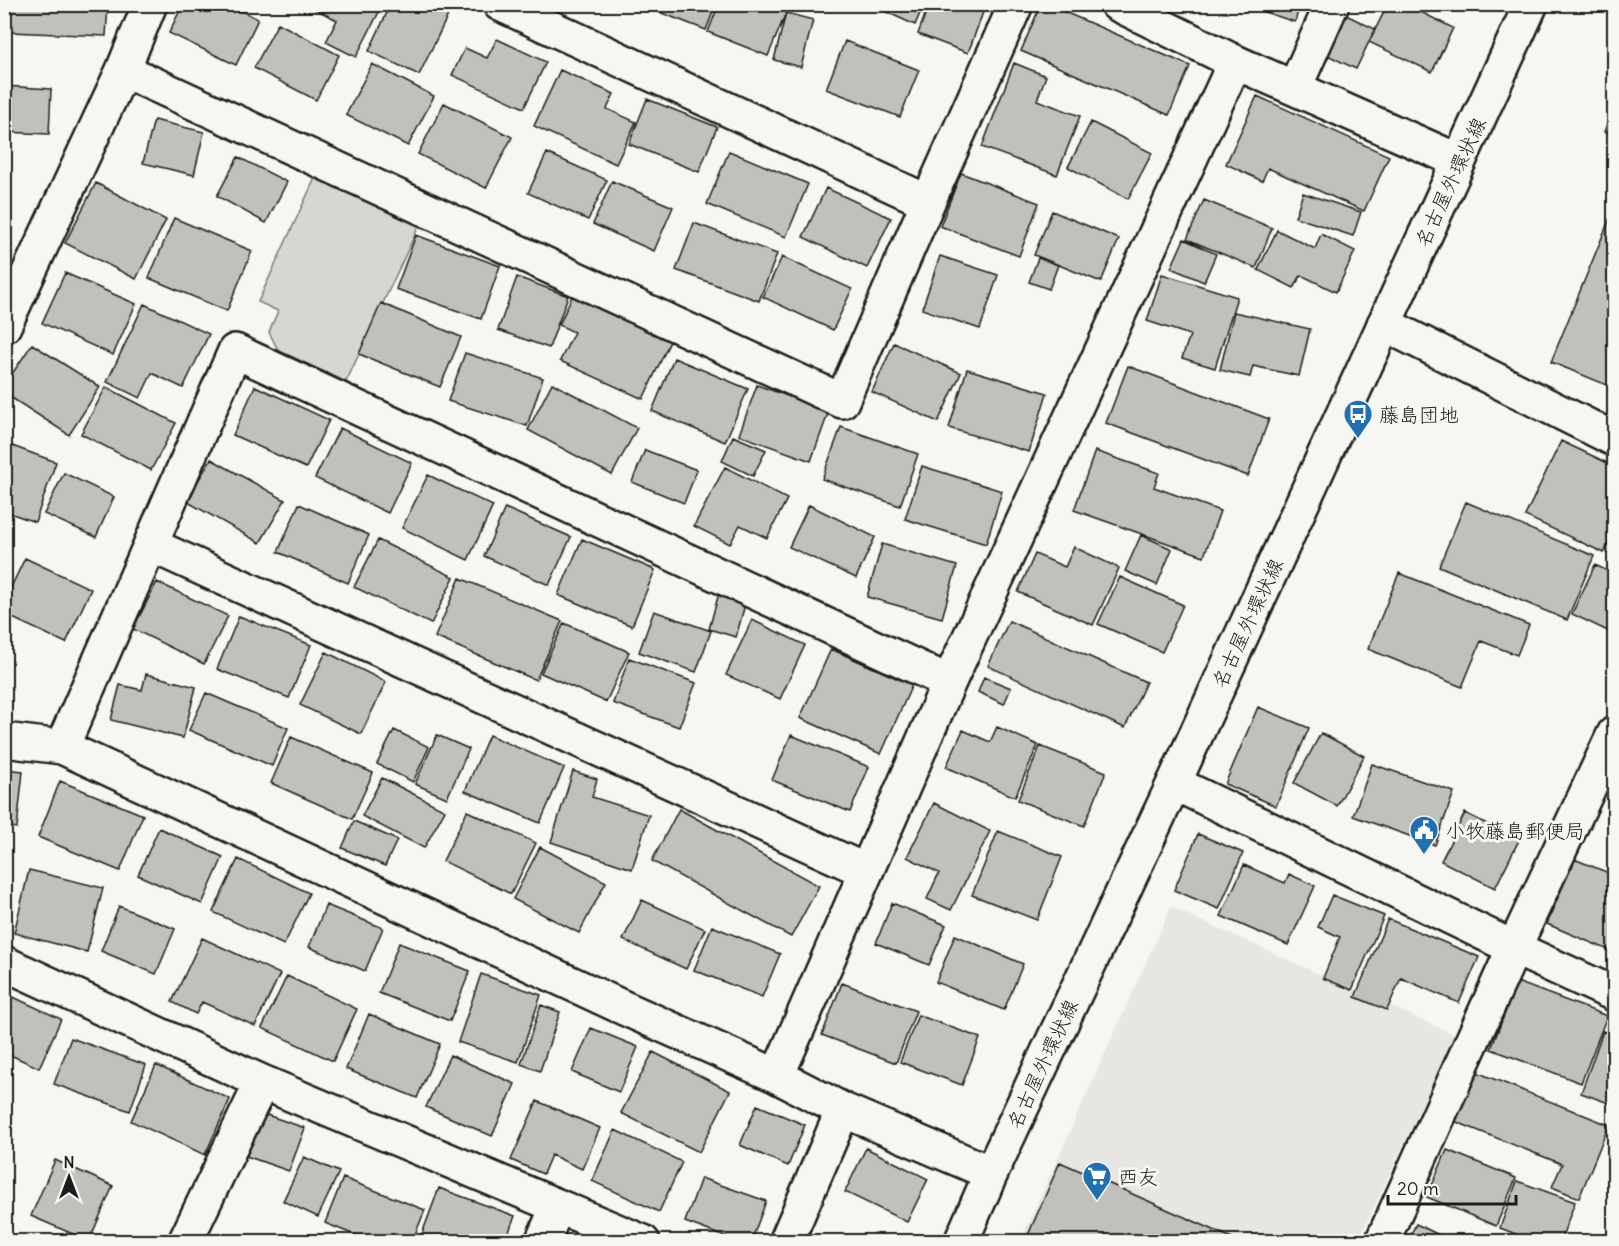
<svg xmlns="http://www.w3.org/2000/svg" width="1619" height="1246" font-family="Delius,'Klee One',sans-serif">
<rect width="100%" height="100%" fill="#f6f6f2"/>
<filter id="ink" filterUnits="userSpaceOnUse"><feTurbulence type="fractalNoise" baseFrequency=".0167" numOctaves="2"/><feDisplacementMap in="SourceGraphic" scale="12" xChannelSelector="R" yChannelSelector="G"/><feConvolveMatrix kernelMatrix="1 2 1 2 8 2 1 2 1" color-interpolation-filters="sRGB"/></filter>
<g filter="url(#ink)">
<path fill="#e6e6e2" d="M1171,907L1455,1035L1358,1241L1020,1242Z"/>
<path fill="#d6d6d2" stroke="#797977" stroke-width="1.5" d="M315,178L419,226L346,382L278,350L269,332L278,311L258,302Z"/>
<path fill="#c0c0bd" stroke="#1c1c1c" stroke-width="1.5" d="M12,4H108L106,36L10,32Z
M183,4H228L258,19L236,65L169,33Z
M305,4H383L356,57L326,42L337,20Z
M391,4H436L450,11L419,75L369,51Z
M638,4H716L706,30Z
M719,4H780L788,8L768,56L708,32Z
M869,4H924L915,25Z
M929,4H986L968,53L918,34Z
M1041,4H1046L1190,66L1169,115L1021,51Z
M1240,4H1300L1295,22Z
M1388,4H1405L1453,28L1432,72L1369,42Z
M786,13L813,20L801,67L774,60Z
M1342,13L1375,29L1356,69L1323,53Z
M278,23L339,55L316,100L254,68Z
M497,39L546,62L524,108L452,75L465,48L487,58Z
M845,41L919,70L900,117L826,89Z
M1014,63L1046,76L1037,100L1080,116L1057,175L982,147Z
M372,64L434,96L408,146L346,115Z
M560,70L614,94L607,109L636,122L616,164L534,126Z
M4,86L51,89L49,134L4,132Z
M1257,96L1389,156L1364,211L1268,168L1262,181L1226,164Z
M647,99L717,127L699,172L629,144Z
M444,103L512,137L486,188L418,154Z
M1614,104V136L1604,132Z
M154,120L204,132L194,175L143,163Z
M1091,122L1152,153L1128,199L1068,167Z
M729,151L808,184L786,237L707,204Z
M547,153L607,180L588,220L528,193Z
M238,157L287,182L266,223L217,196Z
M961,173L1039,203L1019,256L940,226Z
M612,181L673,207L654,251L593,224Z
M96,183L166,220L136,279L65,243Z
M826,188L891,218L867,268L803,237Z
M1303,193L1361,212L1353,236L1295,217Z
M1204,200L1272,228L1256,268L1187,239Z
M1614,208V388L1551,362Z
M1052,211L1119,239L1101,282L1034,255Z
M174,218L252,251L227,311L149,278Z
M694,223L777,254L759,301L676,270Z
M1277,230L1315,249L1321,234L1355,251L1336,292L1301,275L1294,288L1258,270Z
M416,235L500,266L481,319L396,289Z
M1184,239L1216,254L1204,282L1171,268Z
M940,256L998,275L980,329L922,309Z
M782,257L852,289L833,330L763,297Z
M1038,258L1058,265L1049,289L1029,282Z
M65,273L136,304L113,355L42,323Z
M1162,274L1237,297L1215,368L1182,358L1190,335L1147,321Z
M517,277L568,296L549,348L498,330Z
M573,294L671,339L643,399L560,361L574,332L559,325Z
M381,303L461,337L440,387L359,354Z
M144,304L209,334L183,388L152,373L140,398L107,382Z
M1234,312L1310,329L1299,376L1253,366L1250,377L1220,370Z
M894,343L961,373L938,422L872,392Z
M32,344L100,387L69,435L4,393V386Z
M465,353L543,378L527,426L448,401Z
M674,358L748,389L725,442L652,411Z
M1128,366L1269,419L1248,476L1106,423Z
M967,369L1047,393L1029,452L949,428Z
M552,383L637,428L612,475L528,430Z
M757,385L829,411L811,461L739,435Z
M255,386L329,420L306,468L233,435Z
M106,387L176,423L151,470L81,434Z
M841,427L918,454L900,506L822,479Z
M340,428L412,463L388,513L315,478Z
M733,436L766,450L753,476L722,461Z
M1561,441L1614,466V532L1604,553L1525,516Z
M4,443L56,462L35,522L4,511Z
M645,450L697,470L684,503L632,482Z
M1095,451L1159,473L1154,487L1220,511L1204,556L1074,510Z
M211,459L285,500L260,543L186,501Z
M922,466L1002,491L986,544L905,519Z
M725,467L787,499L767,538L740,525L730,544L694,526Z
M64,473L114,497L96,537L44,514Z
M428,475L493,506L468,560L402,528Z
M1466,502L1594,556L1567,620L1439,566Z
M299,504L369,535L348,583L278,552Z
M809,505L875,537L856,578L789,547Z
M505,508L571,537L549,585L484,556Z
M1141,535L1172,549L1157,585L1125,571Z
M582,539L655,570L632,626L558,595Z
M378,540L454,577L431,624L354,587Z
M882,544L957,566L942,618L867,597Z
M1074,547L1119,568L1093,625L1018,592L1035,554L1065,567Z
M25,558L91,589L66,643L4,614V602Z
M1595,565L1614,574V634L1572,614Z
M1399,573L1529,625L1517,655L1481,641L1462,687L1368,649Z
M1120,577L1183,605L1162,652L1098,624Z
M460,578L562,621L536,680L435,637Z
M157,582L228,616L204,664L133,629Z
M719,593L746,601L736,637L709,629Z
M654,611L711,631L696,672L639,652Z
M239,616L311,645L289,698L217,669Z
M752,620L805,645L780,699L726,675Z
M1009,621L1146,682L1125,728L988,666Z
M564,623L629,652L606,702L541,673Z
M831,649L912,685L881,754L800,718Z
M326,652L386,682L361,734L300,705Z
M629,658L696,683L679,727L613,703Z
M146,674L196,687L183,738L111,720L120,685L142,690Z
M984,677L1011,688L1004,704L978,692Z
M206,693L288,728L272,766L189,730Z
M1258,707L1309,728L1276,806L1225,784Z
M997,727L1038,745L1015,797L946,767L963,730L990,742Z
M394,730L429,747L413,782L377,764Z
M1321,733L1364,756L1337,806L1294,783Z
M437,735L469,749L447,798L415,784Z
M489,735L564,768L540,823L465,791Z
M791,735L869,767L850,812L772,780Z
M291,737L373,773L352,819L271,783Z
M1040,746L1106,772L1084,826L1018,800Z
M1372,764L1454,792L1435,845L1353,816Z
M4,769L23,771L17,828L4,826Z
M573,771L597,779L592,797L649,815L632,869L551,842Z
M382,778L445,810L424,848L362,816Z
M60,781L143,815L120,871L38,837Z
M934,803L990,831L951,910L927,899L939,873L907,857Z
M679,809L819,886L791,937L652,861Z
M467,811L536,843L511,894L443,861Z
M1465,813L1519,840L1495,888L1441,861Z
M354,821L397,840L385,866L342,848Z
M159,828L223,857L202,904L138,875Z
M998,831L1062,857L1037,920L972,895Z
M1198,834L1243,853L1219,909L1174,890Z
M540,847L606,882L579,933L513,899Z
M238,859L309,893L284,945L213,912Z
M1574,859L1614,875V942L1611,951L1547,924Z
M1244,865L1285,883L1289,874L1315,886L1288,945L1221,916Z
M29,870L103,888L87,952L14,933Z
M1332,895L1384,916L1352,990L1323,978L1340,937L1318,927Z
M642,900L705,929L686,969L623,940Z
M892,903L946,925L929,965L876,943Z
M326,905L383,928L365,971L309,947Z
M119,906L175,929L156,974L101,951Z
M1388,919L1479,957L1459,1003L1401,978L1387,1010L1355,997Z
M712,926L780,954L762,997L694,970Z
M955,935L1023,964L1004,1010L936,982Z
M202,938L280,974L255,1026L202,1002L196,1014L172,1002Z
M399,943L470,971L450,1021L379,993Z
M481,974L541,995L518,1062L458,1042Z
M287,976L357,1009L333,1061L262,1028Z
M1517,982L1607,1016L1581,1083L1491,1049Z
M842,983L916,1011L896,1063L822,1035Z
M11,996L61,1019L39,1068L4,1052V1011Z
M541,1005L560,1012L540,1071L521,1064Z
M369,1014L440,1044L417,1098L346,1069Z
M918,1015L980,1038L962,1085L900,1062Z
M591,1028L638,1047L619,1092L572,1072Z
M1603,1031L1614,1035V1105L1581,1093Z
M71,1038L146,1065L130,1111L54,1084Z
M653,1052L730,1091L699,1152L621,1113Z
M450,1055L515,1084L492,1136L426,1107Z
M156,1065L230,1099L205,1155L131,1121Z
M1474,1071L1609,1125L1579,1198L1552,1187L1562,1164L1454,1121Z
M537,1101L600,1128L582,1169L551,1155L543,1174L511,1160Z
M757,1105L805,1125L788,1166L740,1145Z
M258,1112L305,1128L289,1171L243,1155Z
M615,1130L682,1162L659,1212L592,1181Z
M866,1148L928,1179L907,1222L845,1192Z
M1447,1150L1516,1178L1496,1226L1427,1197Z
M304,1157L339,1172L318,1217L283,1201Z
M55,1160L113,1186L89,1241L31,1216Z
M1060,1162L1241,1242H1025Z
M343,1178L425,1210L412,1242H372L325,1223Z
M701,1178L766,1201L751,1242H739L685,1222Z
M1517,1181L1575,1202L1560,1242H1537L1500,1228Z
M439,1188L515,1216L505,1242H419Z
M1416,1224L1454,1242H1407Z
M206,1233L225,1242H202Z"/>
<g fill="none" stroke-linecap="round" stroke-linejoin="round">
<g stroke="#1c1c1c" stroke-width="38">
<path id="street" d="M500,4L928,202
M1117,4L1235,62L1459,161
M123,70L842,401L928,202L1016,4
M1295,87L1332,4
M1384,324L1614,439
M4,326L123,70L150,4
M151,545L866,871
M4,740L62,747L624,1008L777,1076L843,1110L991,1173
M62,747L235,351L949,682
M1174,783L1514,948L1614,994
M4,963L262,1082L643,1242
M777,1076L949,682L1235,62
M185,1242L262,1082
M542,1242L558,1206
M786,1242L843,1110
M1382,1242L1514,948L1614,734"/>
</g>
<g stroke="#1c1c1c" stroke-width="38">
<path id="secondary" d="M961,1242L991,1173L1174,783L1531,4"/>
</g>
<use href="#street" stroke="#f6f6f2" stroke-width="33"/>
<use href="#secondary" stroke="#f6f6f2" stroke-width="33"/>
</g>
</g>
<defs>
<g id="bus-pin" transform="scale(1.5)"><path d="M0 17L-7.5 6A9.5 9.5 0 1 1 7.5 6Z" fill="#1f6fb2" stroke="#f6f6f2"/><path d="M-5-6H5V4H4V6H2V4H-2V6H-4V4H-5ZM-3.5-4V0h7V-4ZM-3.5 1.2v1.5H-2V1.2ZM2 1.2v1.5H3.5V1.2Z" fill="#fff"/></g>
<g id="civic-pin" transform="scale(1.5)"><path d="M0 17L-7.5 6A9.5 9.5 0 1 1 7.5 6Z" fill="#1f6fb2" stroke="#f6f6f2"/><path d="M-.6-6.5H3V-4.5H.6V-3L4-1V1h2V6H-6V1h2V-1L-.6-3ZM-1.2 2.5V6h2.4V2.5Z" fill="#fff"/></g>
<g id="supermarket-pin" transform="scale(1.5)"><path d="M0 17L-7.5 6A9.5 9.5 0 1 1 7.5 6Z" fill="#1f6fb2" stroke="#f6f6f2"/><path d="M-6-5.5h2.5l.6 2H6L4.5 2H-2.5L-4.4-4H-6ZM-1.5 3.2a1.3 1.3 0 1 0 .1 0ZM3 3.2a1.3 1.3 0 1 0 .1 0Z" fill="#fff"/></g>
</defs>
<g fill-rule="evenodd">
<use href="#bus-pin" x="1358" y="414"/>
<use href="#civic-pin" x="1424" y="830"/>
<use href="#supermarket-pin" x="1097" y="1176"/>
</g>
<g text-anchor="middle" dominant-baseline="central" stroke-width="6" stroke-linejoin="round" paint-order="stroke">
<g font-size="20" fill="#1c1c1c" stroke="#f6f6f2">
<text transform="translate(1450 182) rotate(-65)">名古屋外環状線</text>
<text transform="translate(1247 623) rotate(-65)">名古屋外環状線</text>
<text transform="translate(1042 1064) rotate(-65)">名古屋外環状線</text>
</g>
<g font-size="20" fill="#1c1c1c" stroke="#f6f6f2" text-anchor="start">
<text x="1379" y="414">藤島団地</text>
<text x="1445" y="830">小牧藤島郵便局</text>
<text x="1118" y="1176">西友</text>
</g>
</g>
<rect width="1619" height="1246" fill="none" stroke="#f6f6f2" stroke-width="24"/>
<rect x="12" y="12" width="1595" height="1222" fill="none" stroke="#1c1c1c" stroke-width="2" filter="url(#ink)"/>
<g transform="translate(69 1177)" stroke="#f6f6f2" stroke-width="4.5" paint-order="stroke">
<path d="M0-4.5L10 22L0 15L-10 22Z" fill="#1c1c1c"/>
<text y="-9" font-size="16" font-weight="bold" text-anchor="middle" fill="#1c1c1c">N</text>
</g>
<path d="M1388 1195v9h128v-9" fill="none" stroke="#1c1c1c" stroke-width="3"/>
<text x="1397" y="1195" font-size="18" fill="#1c1c1c" stroke="#f6f6f2" stroke-width="4.5" paint-order="stroke">20 m</text>
</svg>
